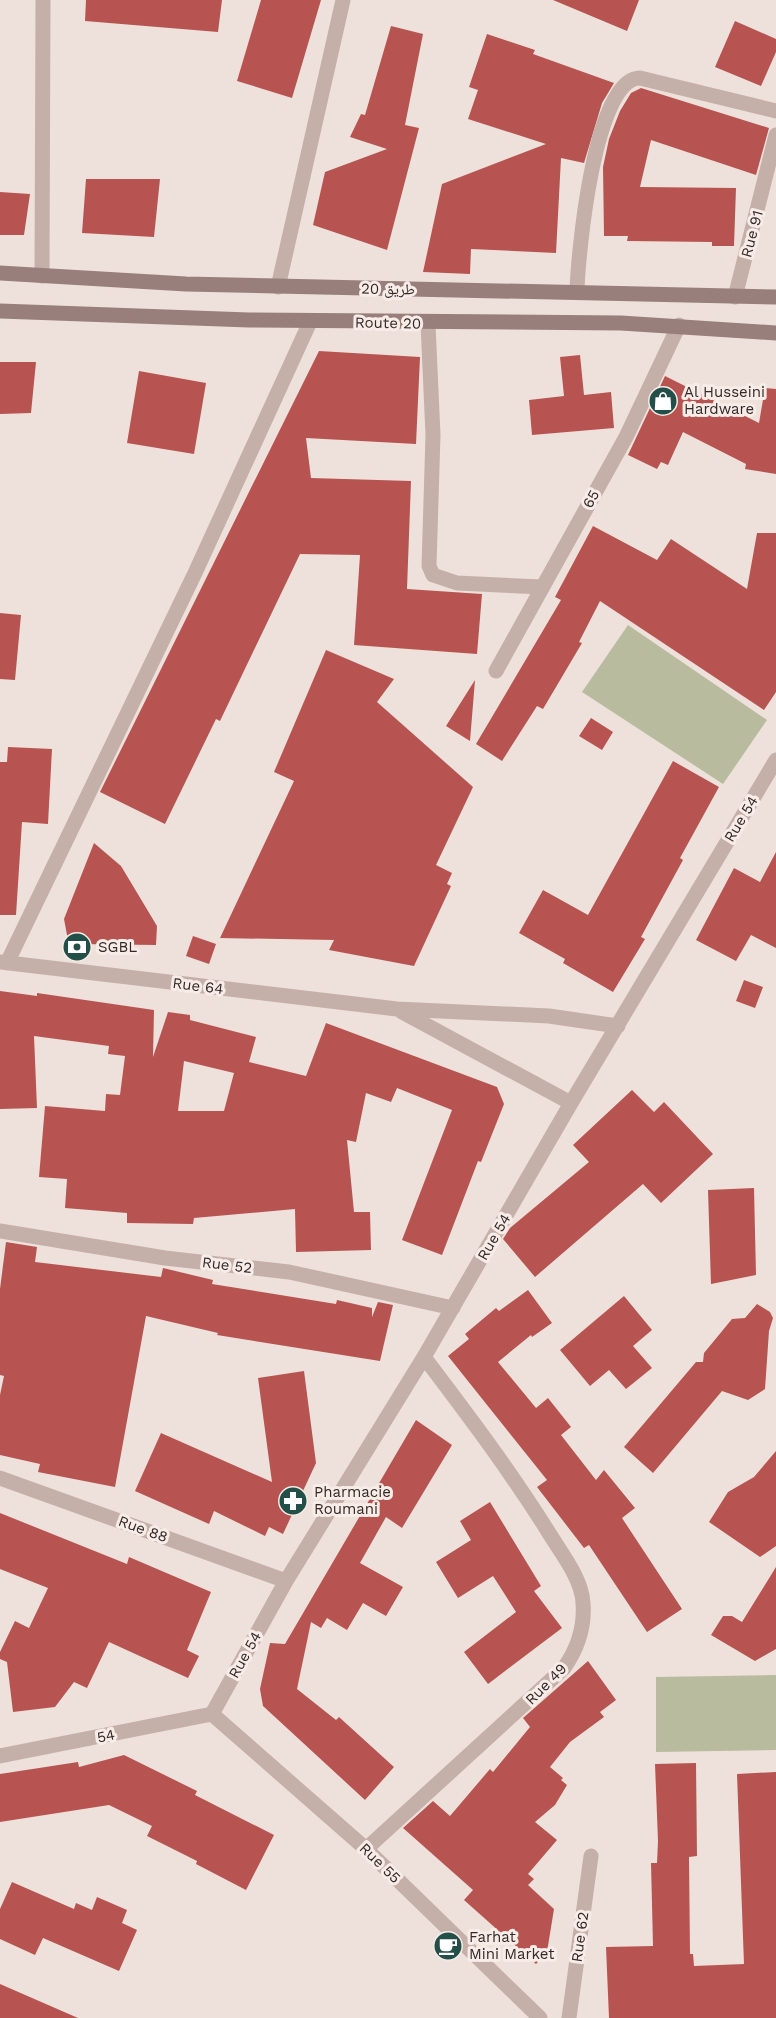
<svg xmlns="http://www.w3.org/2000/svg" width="776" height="2018" font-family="'Work Sans','Noto Naskh Arabic',sans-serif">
<rect width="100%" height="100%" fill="#eee1db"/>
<path fill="#b8bb9d" d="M628,625L767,720L723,784L582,692Z
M776,1675V1750L656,1752V1677Z"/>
<path fill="#b75451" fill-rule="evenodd" d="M86,0H222L218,32L85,21Z
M261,0H321L292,98L237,81Z
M553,0H639L627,31Z
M735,21L776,39V52L761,86L715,67Z
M391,26L423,34L405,125L419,128L387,250L313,225L325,172L387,149L350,137L361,114L365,115Z
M487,34L535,50L533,54L614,83L602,103L584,163L561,158L556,253L471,249L470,274L423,272L442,184L546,144L468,119L478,90L469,87Z
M641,88L769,128L756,175L651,140L640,187L736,188L734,246H712V242L627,241L628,236H604L603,167L609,139L620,111L631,93Z
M86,179H160L154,237L82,233Z
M0,192L30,194L24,235H0Z
M319,351L420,357L416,444L306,438L311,478L411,481L407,589L482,594L477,654L354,645L360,555L300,554L220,721L216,719L165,824L100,792Z
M580,355L584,395L611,392L614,428L532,435L529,400L564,396L560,357Z
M0,362H36L31,413L0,414Z
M139,371L206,383L194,454L127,443Z
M665,376L759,423L765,388L776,389V474L745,469L746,464L683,432L668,465L661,462L657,469L628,455Z
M593,526L657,560L671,539L747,589L757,533H776V692L764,710L600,601L579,642L582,643L543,709L537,706L502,761L476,744L561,600L555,597Z
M0,613L21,615L15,680L0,679Z
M326,650L394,679L377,702L473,787L436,865L452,873L447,884L451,886L414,966L329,950L334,940L220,938L294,781L274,772Z
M475,680L470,741L446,726Z
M591,718L613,732L602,750L579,736Z
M8,747L52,749L48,824L22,822L16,915H0V762H7Z
M673,761L719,787L680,858L683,860L641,937L645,939L613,992L563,963L565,959L519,933L543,890L588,915Z
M94,843L121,866L157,926L156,945L77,944L67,935L64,919Z
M776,852V948L751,935L736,961L696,940L734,868L760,882Z
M193,936L216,944L209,964L186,956Z
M744,980L763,987L755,1008L736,1001Z
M0,991L37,996V993L154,1010L153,1057L168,1012L190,1015V1020L256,1037L249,1062L306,1076L326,1023L497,1087L504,1104L481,1162L478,1161L442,1255L402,1240L452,1110L397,1088L391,1102L366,1093L356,1142L347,1140L354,1212H370L371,1250L296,1252L295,1209L194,1218L193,1224L127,1223V1213L65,1208L67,1179L39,1177L45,1106L105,1111L106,1094L120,1095L125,1056L108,1054L109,1046L34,1036L37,1108L0,1109ZM184,1061L234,1073L224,1111H178Z
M632,1090L654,1112L664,1102L713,1154L661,1203L643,1184L535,1277L503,1239L510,1228L589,1162L573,1145Z
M754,1188L756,1275L711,1284L708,1190Z
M6,1242L37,1247L35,1262L161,1277L163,1268L213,1280L212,1284L336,1304L337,1300L372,1308V1317L378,1302L393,1305L380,1361L217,1335L218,1333L146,1316L115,1487L38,1472L40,1464L0,1455V1395L4,1376L0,1375V1289Z
M528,1290L552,1323L532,1337L531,1335L498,1362L536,1408L548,1398L571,1427L561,1435L596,1480L604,1470L635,1508L622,1518L682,1609L647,1632L589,1545L584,1548L537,1487L547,1480L448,1356L469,1339L465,1334L496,1308L499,1311Z
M624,1296L652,1330L633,1346L652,1368L626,1389L609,1370L590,1386L560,1350Z
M757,1304L770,1312L773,1318L769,1331L765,1389L748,1400L722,1391L653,1473L624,1447L696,1362H703L704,1353L732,1319L745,1318Z
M304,1371L316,1463L283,1534L269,1527L265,1536L214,1511L209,1524L135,1491L161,1433L272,1482L258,1378Z
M416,1420L452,1445L402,1528L386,1517L360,1563L403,1587L386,1616L363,1603L347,1630L327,1618L321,1628L311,1622L297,1689L336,1720L339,1717L394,1767L365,1800L263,1706L260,1689L270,1643L285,1644Z
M776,1451V1546L760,1557L709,1522L728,1492L754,1477Z
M490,1502L541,1586L534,1591L562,1628L488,1684L464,1652L516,1612L493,1576L458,1598L436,1562L471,1540L460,1521Z
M0,1513L127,1564L129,1557L211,1592L187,1650L199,1656L188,1678L109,1642L87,1688L74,1682L55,1707L13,1712L7,1662L0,1659V1652L15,1621L29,1628L48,1588L0,1569Z
M776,1567V1649L755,1661L711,1635L723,1616H732L742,1622Z
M588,1661L616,1700L600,1712L604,1717L570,1742L550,1767L563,1778L561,1780L567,1785L555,1805L535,1822L557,1840L528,1874L534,1879L528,1885L554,1909L547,1952L536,1964L464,1900L473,1890L403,1828L433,1801L450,1816L490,1769L493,1772L530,1727L523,1718Z
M124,1755L197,1791L195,1795L274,1835L246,1890L196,1864L197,1861L147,1836L152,1826L109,1805L0,1822V1774L78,1762L79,1767Z
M696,1763L697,1856L689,1857L690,1954H693L694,1966L744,1964L737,1774L776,1772V2018H609L606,1947L653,1946L651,1863H657L658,1841L655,1764Z
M12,1882L74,1909L76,1903L92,1910L97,1897L127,1910L122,1923L137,1930L119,1971L43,1938L35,1955L0,1939V1909Z
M0,1984L78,2018H0Z"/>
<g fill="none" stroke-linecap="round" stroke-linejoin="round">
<path stroke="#c5b0a9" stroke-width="15" d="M42,276L43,0
M278,287L343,0
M577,291C578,255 594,78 640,78L776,111
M735,297L776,135
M428,324L433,435L429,566L433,575L457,583L542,587
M496,671L626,437L679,325
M0,962L397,1009L549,1016L618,1026
M7,963L195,573L310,322
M402,1012L571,1103
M0,1231L165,1258L289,1272L453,1308
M0,1478L286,1581
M212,1714L286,1581L424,1357L571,1103L776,760
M212,1714L366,1849L540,2018
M0,1756L212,1714
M366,1849L564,1668C578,1648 585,1628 583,1603C582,1579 562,1554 549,1533C511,1472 468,1415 424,1357
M569,2018L591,1856"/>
<path stroke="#987f7b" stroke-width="15" d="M0,273L186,284L776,297
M0,311L249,320L621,323L776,333"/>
</g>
<defs>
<g id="shop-disc" transform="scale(1.5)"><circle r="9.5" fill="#234f49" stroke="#f7ece7"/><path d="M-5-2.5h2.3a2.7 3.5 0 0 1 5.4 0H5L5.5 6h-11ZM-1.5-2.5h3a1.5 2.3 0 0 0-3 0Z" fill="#fff"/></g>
<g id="bank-disc" transform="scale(1.5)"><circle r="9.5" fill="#234f49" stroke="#f7ece7"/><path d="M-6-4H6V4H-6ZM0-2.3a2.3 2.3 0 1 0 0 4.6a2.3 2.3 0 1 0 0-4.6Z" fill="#fff"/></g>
<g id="pharmacy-disc" transform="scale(1.5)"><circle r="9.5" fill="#234f49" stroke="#f7ece7"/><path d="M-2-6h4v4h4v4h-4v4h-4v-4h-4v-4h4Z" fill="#fff"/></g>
<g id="cafe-disc" transform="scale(1.5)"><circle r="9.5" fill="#234f49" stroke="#f7ece7"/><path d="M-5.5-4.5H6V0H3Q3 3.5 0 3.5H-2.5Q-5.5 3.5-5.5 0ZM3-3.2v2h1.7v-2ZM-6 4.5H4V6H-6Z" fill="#fff"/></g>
</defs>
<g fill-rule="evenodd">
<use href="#shop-disc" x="663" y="401"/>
<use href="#bank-disc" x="77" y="947"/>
<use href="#pharmacy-disc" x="293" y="1501"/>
<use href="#cafe-disc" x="448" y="1946"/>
</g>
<g text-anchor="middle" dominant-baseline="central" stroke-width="6" stroke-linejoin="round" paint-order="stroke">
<g font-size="15" fill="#332928" stroke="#f7ece7">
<text transform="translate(752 234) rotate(-75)">Rue 91</text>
<text transform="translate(388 289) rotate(1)">طريق 20</text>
<text transform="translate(388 323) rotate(1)">Route 20</text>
<text transform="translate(591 499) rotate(-61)">65</text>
<text transform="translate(741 819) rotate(-59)">Rue 54</text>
<text transform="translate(198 986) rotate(7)">Rue 64</text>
<text transform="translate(494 1237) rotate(-60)">Rue 54</text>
<text transform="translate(227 1265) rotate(7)">Rue 52</text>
<text transform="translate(143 1529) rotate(20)">Rue 88</text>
<text transform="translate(245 1655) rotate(-61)">Rue 54</text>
<text transform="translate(546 1684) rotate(-45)">Rue 49</text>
<text transform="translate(106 1736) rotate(-12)">54</text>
<text transform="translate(380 1863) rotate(44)">Rue 55</text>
<text transform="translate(580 1937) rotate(-82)">Rue 62</text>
</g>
<g font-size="15" fill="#332928" stroke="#f7ece7" text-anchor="start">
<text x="684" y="392">Al Husseini<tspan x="684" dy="17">Hardware</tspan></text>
<text x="98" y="947">SGBL</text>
<text x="314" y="1492">Pharmacie<tspan x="314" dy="17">Roumani</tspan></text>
<text x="469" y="1937">Farhat<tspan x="469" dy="17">Mini Market</tspan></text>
</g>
</g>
</svg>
